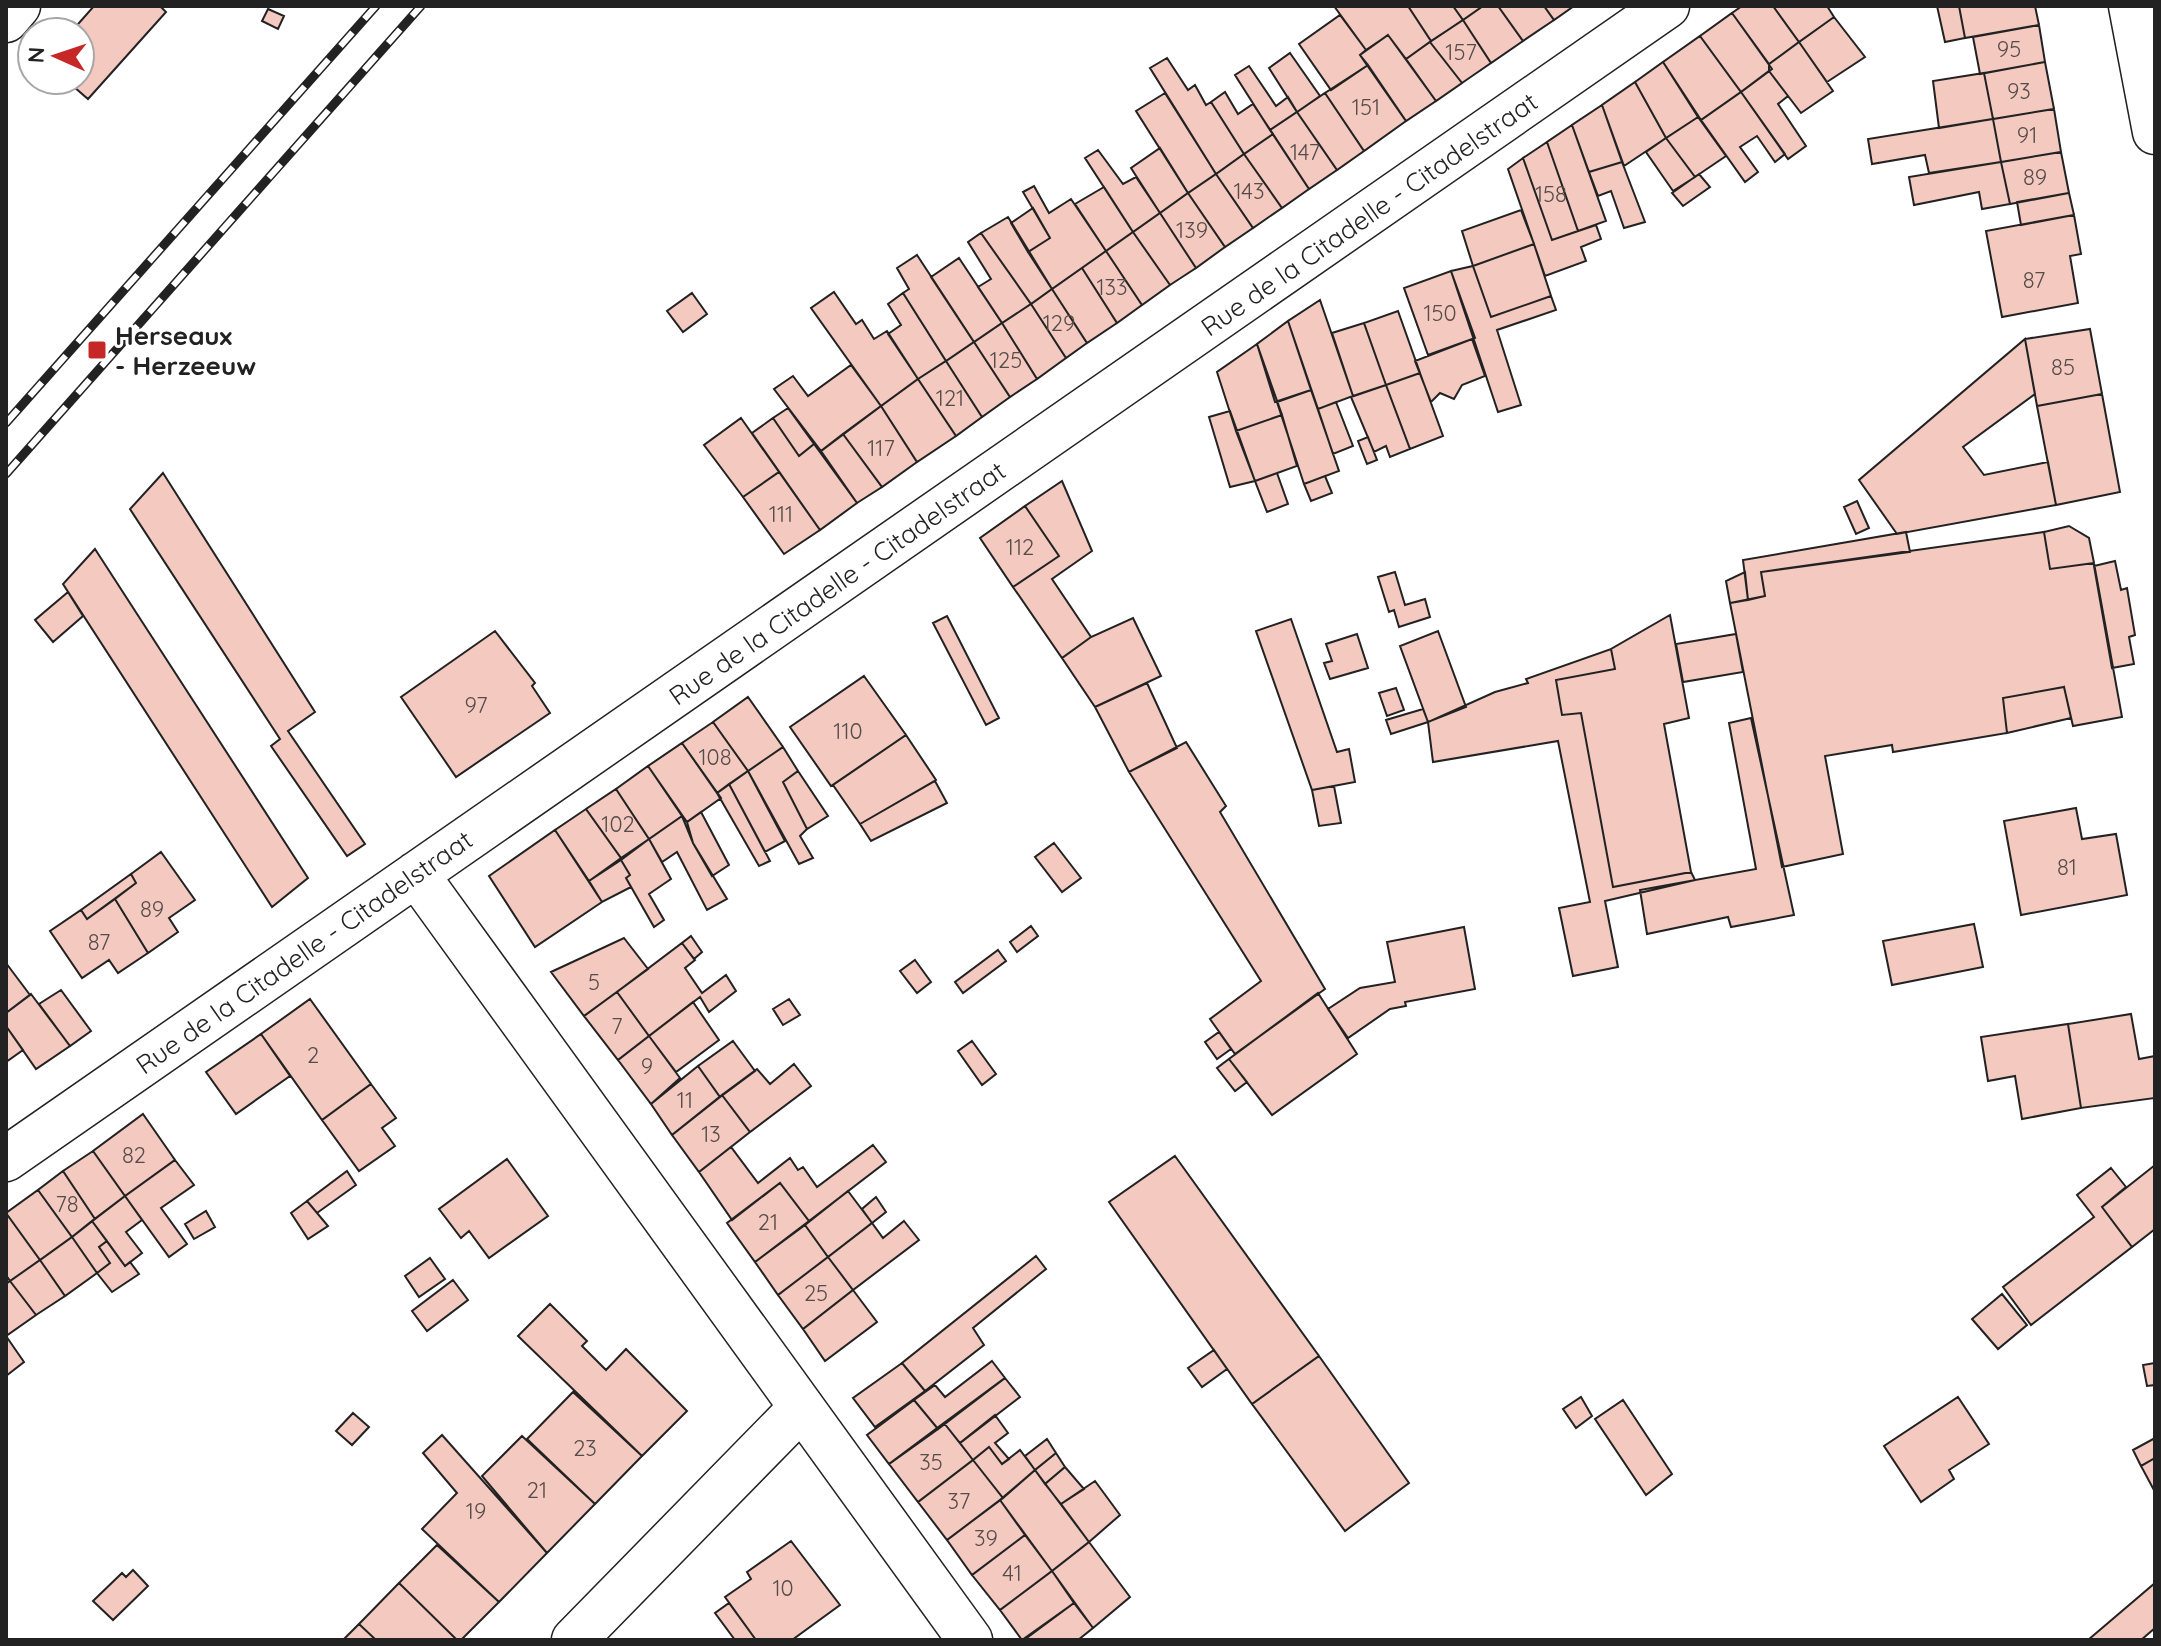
<svg xmlns="http://www.w3.org/2000/svg" width="2161" height="1646" font-family="Quicksand,sans-serif">
<rect width="100%" height="100%" fill="#fff"/>
<path fill="#f3c9c0" stroke="#222" stroke-width="2" d="M94,6H160L166,12L88,99L66,80H80V32H71Z
M1334,6H1408L1431,41L1406,59L1388,35L1366,50Z
M1408,6H1453L1463,20L1431,41Z
M1453,6H1483L1463,20Z
M1483,6H1498L1523,41L1491,63L1463,20Z
M1498,6H1544L1554,20L1523,41Z
M1544,6H1574L1554,20Z
M1742,6H1773L1799,42L1769,64L1732,13Z
M1773,6H1827L1834,17L1799,42Z
M1937,6H1959L1965,38L1945,42Z
M1959,6H2035L2039,25L1965,38Z
M268,9L284,16L278,29L262,21Z
M1732,13L1772,69L1741,92L1700,36Z
M1340,15L1366,50L1360,55L1368,65L1331,90L1299,44Z
M1834,17L1865,57L1827,82L1799,42Z
M1463,20L1491,63L1462,83L1430,42Z
M2039,25L2045,62L1980,74L1973,37Z
M1388,35L1436,101L1406,121L1360,55Z
M1700,36L1741,92L1701,120L1663,62Z
M1430,42L1462,83L1436,101L1406,59Z
M1799,42L1833,91L1801,113L1769,71V64Z
M1290,53L1320,96L1297,112L1269,68Z
M1167,58L1188,90L1195,85L1206,105L1211,102L1244,154L1216,174L1150,68Z
M1663,62L1698,117L1666,138L1635,82Z
M2045,62L2054,109L1993,119L1984,73Z
M1368,65L1406,121L1364,151L1325,93Z
M1249,66L1276,106L1288,97L1297,112L1270,130L1235,75Z
M1769,71L1788,96L1778,104L1806,146L1788,159L1741,92Z
M1984,73L1993,119L1939,128L1933,81Z
M1635,82L1666,138L1624,166L1602,105Z
M1225,92L1238,114L1253,104L1273,134L1244,154L1211,102Z
M1741,92L1785,154L1775,162L1757,136L1740,147L1758,172L1745,182L1701,120Z
M1165,93L1216,174L1188,193L1136,111Z
M1325,93L1364,151L1337,170L1297,112Z
M1602,105L1622,162L1589,172L1572,125Z
M2054,109L2061,152L2001,162L1993,119Z
M1297,112L1337,170L1309,189L1270,130Z
M1698,117L1726,156L1695,177L1666,138Z
M1993,119L2001,162L1929,173L1925,155L1872,164L1868,139Z
M1572,125L1606,221L1578,231L1547,142Z
M1273,134L1309,189L1282,208L1244,154Z
M1666,138L1695,177L1673,191L1646,152Z
M1547,142L1578,231L1552,240L1523,158Z
M1160,148L1188,193L1160,213L1131,168Z
M1098,150L1123,184L1136,177L1160,213L1133,232L1085,158Z
M2061,152L2069,193L2010,204L2001,162Z
M1244,154L1282,208L1253,228L1216,174Z
M1523,158L1552,240L1596,225L1601,239L1581,247L1586,261L1545,276L1508,169Z
M1622,162L1645,222L1624,228L1611,191L1598,196L1589,172Z
M2001,162L2010,204L1982,209L1979,192L1914,205L1909,177Z
M1216,174L1253,228L1225,247L1188,193Z
M1699,174L1710,187L1683,206L1672,193Z
M1034,186L1049,213L1071,199L1106,251L1052,289L1028,252L1050,238L1023,192Z
M1104,187L1133,232L1106,251L1075,204Z
M1188,193L1225,247L1196,268L1160,213Z
M2069,193L2074,215L2021,225L2017,202Z
M1033,208L1050,238L1028,252L1011,223Z
M1521,210L1534,244L1473,266L1462,231Z
M1160,213L1196,268L1170,285L1133,232Z
M2074,215L2081,254L2070,256L2078,303L2002,317L1986,231Z
M1008,217L1052,289L1031,304L981,233Z
M1133,232L1170,285L1142,305L1106,251Z
M981,233L1031,304L1002,323L978,287L991,279L968,242Z
M1534,244L1551,296L1491,317L1473,266Z
M1106,251L1142,305L1117,323L1082,268Z
M917,255L974,342L946,361L903,293L909,289L897,268Z
M959,258L1002,323L974,342L931,277Z
M1473,266L1491,317L1551,296L1556,310L1497,330L1521,405L1498,412L1451,271Z
M1082,268L1117,323L1087,343L1052,289Z
M1451,271L1475,338L1428,355L1404,288Z
M1052,289L1087,343L1066,358L1031,304Z
M834,292L856,324L862,320L874,339L887,331L918,379L881,406L811,308Z
M692,293L707,314L683,332L667,311Z
M903,293L946,361L918,379L888,334L901,325L888,304Z
M1320,300L1353,396L1318,409L1288,321Z
M1031,304L1066,358L1037,379L1002,323Z
M1398,311L1420,373L1386,385L1364,323Z
M1288,321L1311,390L1275,402L1257,344Z
M1002,323L1037,379L1010,397L974,342Z
M1364,323L1386,385L1353,396L1332,333Z
M2090,329L2102,394L2037,406L2025,339Z
M1472,339L1485,376L1462,385L1454,399L1440,393L1431,402L1415,361Z
M2025,339L2035,394L1963,447L1984,475L2048,462L2056,505L1897,534L1859,480Z
M974,342L1010,397L982,417L946,361Z
M1257,344L1282,415L1236,431L1217,372Z
M946,361L982,417L956,436L918,379Z
M851,365L881,406L821,451L774,389L793,376L808,396Z
M1420,373L1443,436L1410,449L1386,385Z
M918,379L956,436L917,462L881,406Z
M1386,385L1410,449L1390,457L1386,446L1374,452L1351,397Z
M1311,390L1339,471L1304,484L1277,402Z
M2102,394L2120,492L2056,505L2037,406Z
M1336,402L1353,446L1333,454L1318,409Z
M881,406L917,462L882,487L843,434Z
M788,408L814,444L799,456L773,418Z
M1230,411L1255,481L1230,487L1209,417Z
M1282,415L1297,466L1255,481L1236,431Z
M741,418L779,472L743,497L704,445Z
M773,418L799,456L814,444L857,503L820,530L752,433Z
M843,434L882,487L857,503L821,451Z
M1368,437L1377,460L1367,464L1358,441Z
M779,472L820,530L784,554L743,497Z
M163,473L315,712L288,731L365,844L347,856L271,746L280,739L130,509Z
M1277,473L1288,504L1267,512L1255,481Z
M1325,476L1332,493L1311,501L1304,484Z
M1062,481L1092,551L1052,579L1091,637L1062,658L1013,587L1059,556L1025,506Z
M1857,501L1869,528L1856,534L1844,507Z
M1025,506L1059,556L1013,587L980,538Z
M2069,526L2089,538L2094,563L2050,569L2044,532Z
M1906,532L1910,552L1761,572L1765,596L1748,600L1743,560Z
M2044,532L2050,569L2094,563L2122,717L2073,726L2064,687L2003,698L2007,733L1893,752L1892,745L1825,756L1843,854L1782,867L1730,603L1765,596L1761,572Z
M95,549L308,878L272,907L63,584Z
M2115,561L2121,590L2127,588L2135,635L2129,637L2134,664L2112,668L2094,566Z
M1395,572L1405,605L1425,599L1430,617L1399,627L1394,610L1389,612L1378,577Z
M1745,572L1748,600L1730,603L1726,581Z
M68,592L83,616L53,642L35,620Z
M1670,615L1689,718L1664,724L1691,872L1613,887L1581,713L1562,715L1556,680L1615,669L1611,649Z
M947,616L999,718L986,725L933,623Z
M1133,618L1161,676L1095,707L1062,658L1091,637Z
M1291,619L1337,752L1349,749L1355,782L1312,790L1256,631Z
M495,631L535,683L532,686L550,713L456,777L401,697Z
M1438,631L1466,707L1428,722L1400,646Z
M1357,634L1368,668L1330,679L1324,663L1332,661L1326,644Z
M1736,634L1743,672L1683,682L1676,644Z
M1611,649L1615,669L1556,680L1562,715L1581,713L1613,887L1691,872L1695,880L1605,901L1618,967L1573,976L1559,908L1590,902L1558,741L1433,762L1428,722L1495,692L1528,683L1526,679Z
M864,676L906,735L831,786L790,727Z
M1147,683L1177,748L1129,772L1095,707Z
M2064,687L2071,718L2007,733L2003,698Z
M1396,688L1404,710L1387,716L1379,693Z
M748,697L783,747L748,771L713,722Z
M1423,709L1428,722L1391,734L1386,720Z
M1751,718L1794,915L1731,927L1728,917L1647,934L1640,890L1756,869L1729,723Z
M713,722L748,771L717,793L682,743Z
M906,735L936,780L860,824L833,785Z
M1186,742L1226,806L1220,812L1325,989L1235,1054L1210,1019L1261,981L1129,772Z
M682,743L721,798L687,822L648,766Z
M783,747L798,771L783,782L807,829L800,836L813,858L799,864L748,771Z
M648,766L682,816L649,839L616,789Z
M748,771L785,841L765,852L729,784Z
M798,771L828,816L807,829L783,782Z
M935,781L947,803L871,841L860,824Z
M729,784L770,861L759,866L717,793Z
M1334,786L1341,823L1319,826L1312,790Z
M616,789L649,839L621,858L586,809Z
M2076,808L2082,839L2116,834L2127,895L2021,915L2004,821Z
M586,809L621,858L589,881L555,830Z
M701,812L729,865L712,876L693,843L687,822Z
M682,816L693,843L727,899L707,910L677,852L662,862L649,839Z
M555,830L602,902L535,947L489,876Z
M649,839L671,879L649,894L664,920L654,927L626,878L630,875L621,860Z
M1054,843L1081,878L1062,892L1035,857Z
M161,852L195,900L169,918L178,932L148,953L115,899L136,883L131,874Z
M621,860L630,875L626,878L631,887L602,902L589,881Z
M131,874L136,883L87,919L81,910Z
M115,899L148,953L118,973L109,960L82,978L50,931L81,910L87,919Z
M1974,924L1983,967L1892,985L1883,941Z
M1031,926L1038,936L1017,952L1010,942Z
M1464,927L1475,989L1405,1002L1406,1006L1390,1009L1348,1038L1328,1009L1360,988L1395,982L1387,942Z
M691,936L702,952L694,959L682,943Z
M624,938L648,969L584,1016L551,972Z
M682,943L695,960L685,968L702,993L726,975L736,991L709,1012L700,997L649,1036L617,992Z
M998,950L1006,961L963,993L955,982Z
M915,960L931,982L917,993L900,971Z
M6,963L30,995L6,1013Z
M61,990L91,1031L70,1046L39,1004Z
M617,992L649,1036L618,1060L584,1016Z
M1318,993L1357,1054L1272,1115L1229,1059Z
M31,994L70,1046L36,1069L6,1026V1013Z
M310,999L371,1084L322,1120L261,1034Z
M789,999L800,1015L783,1025L773,1009Z
M693,1002L719,1040L676,1072L649,1036Z
M2131,1014L2139,1059L2155,1056V1098L2081,1108L2068,1024Z
M2068,1024L2081,1108L2022,1119L2015,1076L1988,1081L1981,1037Z
M6,1026L23,1050L6,1062Z
M1219,1032L1231,1049L1217,1059L1205,1042Z
M261,1034L290,1076L236,1114L206,1072Z
M649,1036L680,1078L651,1104L618,1060Z
M733,1041L755,1071L720,1097L698,1066Z
M972,1041L996,1074L982,1085L958,1051Z
M1229,1059L1247,1082L1235,1091L1217,1068Z
M794,1064L811,1086L750,1132L722,1095L757,1069L770,1084Z
M698,1066L720,1097L672,1135L651,1104Z
M371,1084L396,1118L382,1128L395,1146L359,1171L322,1120Z
M722,1095L750,1132L699,1172L672,1135Z
M143,1114L175,1160L125,1196L93,1151Z
M873,1145L886,1162L809,1221L780,1183L732,1220L699,1172L731,1147L758,1183L790,1158L798,1170L803,1167L817,1187Z
M93,1151L125,1196L95,1219L63,1171Z
M1175,1156L1319,1356L1252,1404L1109,1202Z
M507,1159L548,1216L489,1258L469,1231L461,1238L439,1209Z
M175,1160L194,1185L161,1208L187,1244L169,1257L125,1196Z
M2155,1165V1229L2132,1247L2102,1207Z
M2111,1168L2126,1187L2102,1207L2132,1247L2031,1325L2003,1287L2094,1217L2077,1195Z
M63,1171L95,1219L72,1237L38,1190Z
M347,1171L356,1185L317,1213L307,1201Z
M780,1183L809,1221L755,1262L727,1223Z
M38,1190L72,1237L40,1260L6,1213Z
M848,1191L872,1223L828,1257L805,1225Z
M125,1196L142,1220L126,1232L142,1253L125,1266L92,1221Z
M876,1197L886,1212L872,1223L862,1209Z
M307,1201L328,1226L308,1239L291,1213Z
M206,1211L215,1227L194,1239L185,1224Z
M6,1213L40,1260L10,1281L6,1275Z
M92,1221L107,1241L99,1247L110,1263L97,1273L72,1237Z
M904,1221L919,1240L853,1290L828,1257L872,1223L883,1238Z
M805,1225L828,1257L778,1295L755,1262Z
M72,1237L97,1273L65,1296L40,1260Z
M107,1241L125,1266L130,1262L139,1274L112,1292L97,1273L110,1263L99,1247Z
M1036,1256L1046,1269L973,1328L984,1345L925,1391L902,1363Z
M828,1257L853,1290L803,1329L778,1295Z
M430,1258L445,1279L419,1297L405,1276Z
M40,1260L65,1296L36,1315L10,1281Z
M453,1280L468,1300L427,1331L412,1311Z
M10,1281L36,1315L6,1336V1284Z
M853,1290L877,1322L825,1361L803,1329Z
M2002,1294L2027,1325L1998,1349L1972,1319Z
M550,1304L587,1341L582,1346L606,1370L626,1349L687,1411L642,1456L518,1336Z
M6,1336L24,1362L6,1376Z
M1214,1350L1227,1369L1202,1387L1188,1368Z
M1319,1356L1409,1483L1345,1531L1252,1404Z
M992,1361L1005,1378L938,1429L914,1400L935,1385L945,1397Z
M902,1363L925,1391L875,1427L853,1398Z
M2155,1363V1385L2147,1386L2143,1365Z
M1005,1378L1020,1397L960,1443L944,1423Z
M573,1392L642,1456L595,1504L527,1439Z
M1581,1397L1592,1416L1576,1428L1563,1409Z
M1958,1397L1989,1444L1949,1470L1954,1479L1921,1502L1884,1446Z
M914,1400L938,1429L889,1464L867,1435Z
M1623,1400L1672,1474L1646,1495L1595,1419Z
M353,1413L369,1427L352,1445L336,1431Z
M995,1415L1008,1433L995,1443L1009,1459L1002,1464L989,1447L973,1460L960,1443Z
M944,1423L973,1460L918,1502L889,1464Z
M442,1435L547,1553L499,1602L422,1529L457,1493L423,1453Z
M522,1436L595,1504L547,1553L482,1476Z
M2155,1438V1458L2141,1466L2133,1450Z
M1047,1439L1056,1453L1035,1470L1025,1456Z
M989,1447L1002,1464L1020,1450L1035,1470L1003,1498L973,1460Z
M1056,1453L1065,1467L1045,1484L1035,1470Z
M2155,1458V1492L2141,1466Z
M973,1460L1003,1498L947,1540L918,1502Z
M1065,1467L1084,1489L1061,1504L1045,1484Z
M1035,1470L1089,1542L1052,1571L1000,1500Z
M1095,1481L1120,1515L1089,1542L1061,1504Z
M1000,1500L1025,1535L972,1575L947,1540Z
M1025,1535L1052,1571L1000,1610L972,1575Z
M791,1541L840,1605L792,1640H756L725,1597L751,1579L747,1572Z
M1089,1542L1130,1597L1093,1628L1052,1571Z
M437,1545L499,1602L461,1640H457L399,1583Z
M133,1570L148,1586L113,1620L93,1601L122,1573L126,1577Z
M1052,1571L1074,1603L1022,1640L1000,1610Z
M399,1583L457,1640H376L359,1624Z
M2155,1583V1628L2141,1640H2088Z
M729,1603L756,1640H735L715,1613Z
M1074,1603L1093,1628L1078,1640H1024Z
M359,1624L376,1640H343Z"/>
<g fill="none" stroke-linecap="round" stroke-linejoin="round">
<g stroke="#222" stroke-width="47">
<path id="minor" d="M6,20L18,6
M416,874L970,1640
M6,1159L1667,6
M574,1640L800,1409"/>
</g>
<g stroke="#222" stroke-width="47">
<path id="major" d="M2131,6L2155,132"/>
</g>
<use href="#minor" stroke="#fff" stroke-width="44"/>
<use href="#major" stroke="#fff" stroke-width="44"/>
<g stroke="#222" stroke-width="9">
<path id="rail" d="M6,423L376,6
M6,474L421,6"/>
</g>
<use href="#rail" stroke="#fff" stroke-width="6" stroke-dasharray="18" stroke-linecap="butt"/>
</g>
<rect fill="#c62828" stroke="#fff" stroke-width="3" x="87" y="340" width="20" height="20" rx="4"/>
<g text-anchor="middle" dominant-baseline="central" stroke-width="6" stroke-linejoin="round" paint-order="stroke">
<g font-size="22" fill="#564c4a">
<text x="2009" y="49">95</text>
<text x="1461" y="52">157</text>
<text x="2019" y="91">93</text>
<text x="1366" y="107">151</text>
<text x="2027" y="135">91</text>
<text x="1305" y="152">147</text>
<text x="2035" y="177">89</text>
<text x="1249" y="191">143</text>
<text x="1551" y="194">158</text>
<text x="1192" y="230">139</text>
<text x="2034" y="280">87</text>
<text x="1112" y="287">133</text>
<text x="1440" y="313">150</text>
<text x="1059" y="323">129</text>
<text x="1006" y="360">125</text>
<text x="2063" y="367">85</text>
<text x="950" y="398">121</text>
<text x="881" y="448">117</text>
<text x="781" y="514">111</text>
<text x="1020" y="547">112</text>
<text x="476" y="705">97</text>
<text x="848" y="731">110</text>
<text x="715" y="757">108</text>
<text x="618" y="824">102</text>
<text x="2067" y="867">81</text>
<text x="152" y="909">89</text>
<text x="99" y="942">87</text>
<text x="594" y="982">5</text>
<text x="617" y="1026">7</text>
<text x="313" y="1055">2</text>
<text x="647" y="1066">9</text>
<text x="685" y="1100">11</text>
<text x="711" y="1134">13</text>
<text x="134" y="1155">82</text>
<text x="67" y="1204">78</text>
<text x="768" y="1222">21</text>
<text x="816" y="1293">25</text>
<text x="585" y="1448">23</text>
<text x="931" y="1462">35</text>
<text x="537" y="1490">21</text>
<text x="959" y="1501">37</text>
<text x="476" y="1511">19</text>
<text x="986" y="1538">39</text>
<text x="1012" y="1573">41</text>
<text x="783" y="1588">10</text>
</g>
<g font-size="26" fill="#222" stroke="#fff">
<text transform="translate(1369 214) rotate(-35)">Rue de la Citadelle - Citadelstraat</text>
<text transform="translate(837 583) rotate(-35)">Rue de la Citadelle - Citadelstraat</text>
<text transform="translate(304 952) rotate(-35)">Rue de la Citadelle - Citadelstraat</text>
</g>
<g font-size="26" font-weight="bold" fill="#222" stroke="#fff" text-anchor="start">
<text x="115" y="335">Herseaux<tspan x="115" dy="30">- Herzeeuw</tspan></text>
</g>
</g>
<rect width="2161" height="1646" fill="none" stroke="#222222" stroke-width="16"/>
<g transform="translate(56 56) rotate(273)"><circle r="38" fill="#ffffff" stroke="#a7a7a7" stroke-width="2"/>
<path d="M0-6L14 30L0 20L-14 30Z" fill="#c62828"/>
<text y="-12" font-size="22" font-weight="bold" text-anchor="middle" fill="#222222">N</text>
</g>
</svg>
